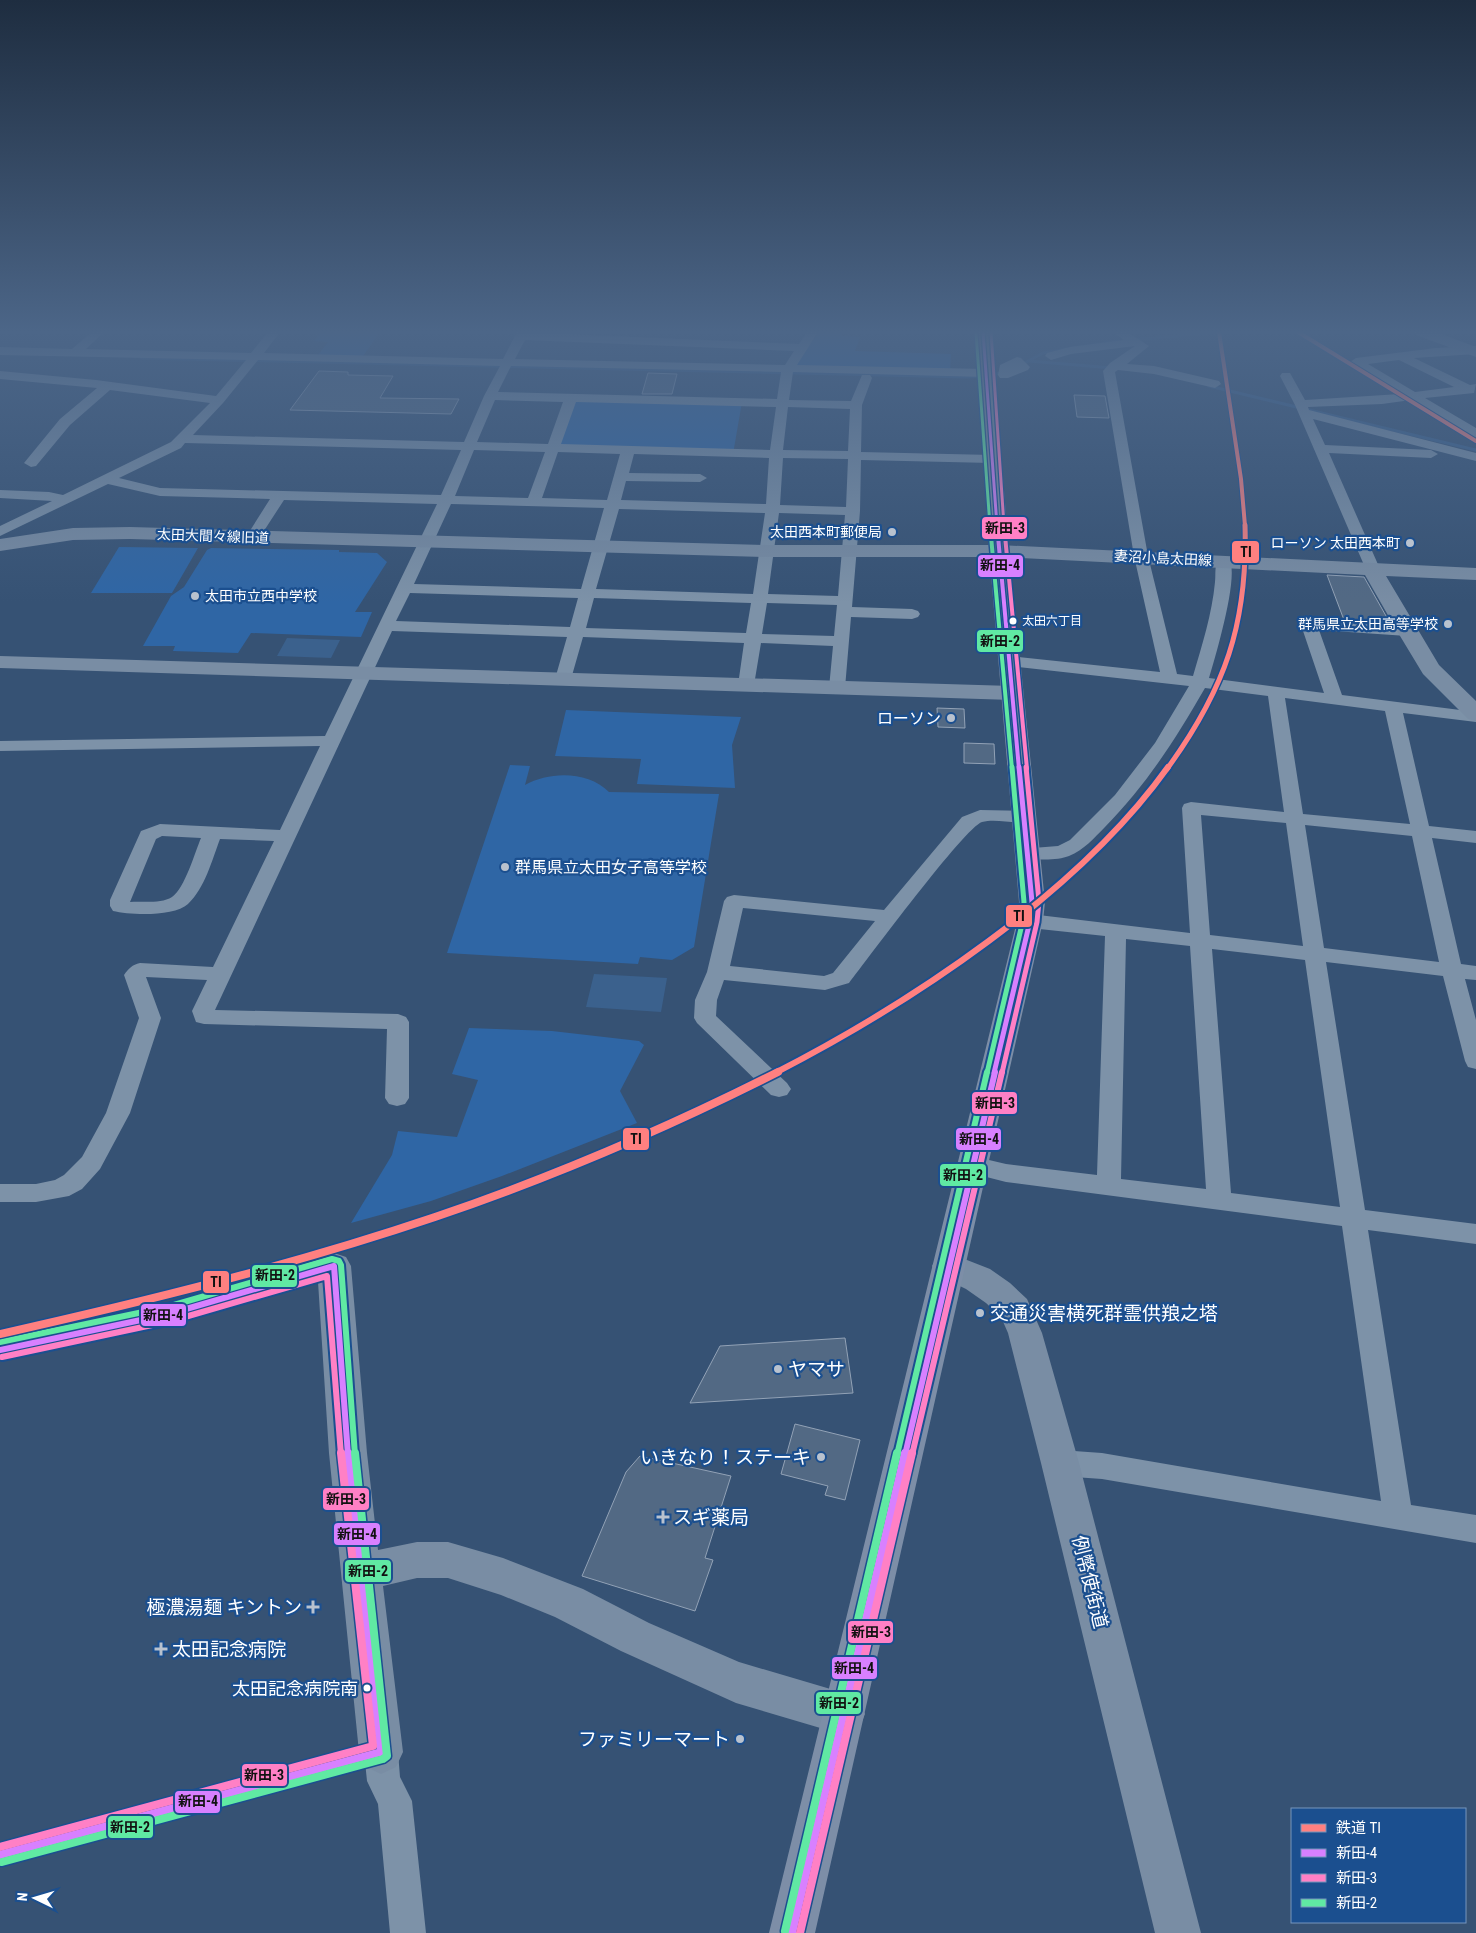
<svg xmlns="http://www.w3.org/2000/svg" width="1476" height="1933" font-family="'Roboto Condensed','Noto Sans JP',sans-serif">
<rect width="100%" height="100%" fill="#365274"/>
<path fill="#2f66a5" d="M320,332H380L361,359L316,358L328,342L314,341Z
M819,332H842V336L860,337L855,351L951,354L950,371L793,367Z
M571,398L742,402L733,454L553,449Z
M119,547L198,548L172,593H91Z
M211,548L339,550V552L377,553L387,562L355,612H372L361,637L251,633L238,653L173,651L175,646H143L171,596L184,587L207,550Z
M566,710L741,717L732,745L735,788L637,784L641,759L555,756Z
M510,765L530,766L525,785C550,771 588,771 609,792L719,794L694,947L672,960L640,957L638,964L447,953Z
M469,1028L552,1031L639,1041L644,1045L620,1091L637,1123L502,1176L431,1201L351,1223L392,1155L398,1131L457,1137L478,1080L452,1074Z"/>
<path fill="#3b618d" d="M287,638L340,640L331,658L277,656Z
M594,974L667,978L661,1012L586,1007Z"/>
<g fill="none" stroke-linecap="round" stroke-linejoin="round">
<path stroke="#3b618d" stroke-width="3" d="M1132,340L1217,332
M141,358L966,377L990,376L1005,371
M1029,361L1112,368
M1019,366L1043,353L1118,341
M1209,386L1476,450"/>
</g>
<path fill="#526984" stroke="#92a2b6" d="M319,371L348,372V375L393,376L380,398L459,399L451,414L290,410Z
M648,373L677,374L672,394H642Z
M1074,395L1105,396L1109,418L1077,417Z
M1327,575L1364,577L1390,623L1344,620Z
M937,708L964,709L965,728L938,727Z
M964,743L994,744L995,764L964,763Z
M845,1338L853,1393L690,1403L720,1346Z
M795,1424L860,1440L845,1500L825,1495L828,1486L781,1474Z
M640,1456L731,1476L705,1558L713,1560L695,1611L582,1576L626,1472Z"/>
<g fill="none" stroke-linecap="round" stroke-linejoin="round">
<path fill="#7d92a8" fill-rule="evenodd" d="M92,332H104L86,349L251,353L268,332H280L264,353L503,359L517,332L799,344L807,332H818L797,365L986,369L992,373L986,377L793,372L789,400L851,401L862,375H870L872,378L862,405L861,452L992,455L999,459L992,463L861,460L860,511L852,607L912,609L918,611L920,614L918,617L912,619L851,617L845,688L843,692H831L829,688L833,646L761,643L754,685L752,689H740L738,685L744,643L583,637L571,679L569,683H557L555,679L567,637L392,631L215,1010L398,1014L406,1017L409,1022V1098L405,1104L397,1106L389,1104L385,1098L387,1029L204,1024L196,1022L192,1011L207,980L146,977L161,1018L130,1113L100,1169L82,1189L69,1196L36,1202H0V1184H36L55,1180L64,1175L82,1157L106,1113L139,1018L124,975C129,968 132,965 140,963L213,967L274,841L220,839C212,860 205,888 188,904C174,917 130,915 113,911L110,906V900L141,831L160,824L280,830L320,746L0,751V741L325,736L437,504L284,500L258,540H248L246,537L270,499L160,496L108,484L0,536V526L52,501L0,498V490L49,492L63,495L171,442L210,403L110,390L70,425L36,466L31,467L24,463L60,419L97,388L0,379V371L96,380L216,396L246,360L0,355V347L72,349ZM525,340L794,351L785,365L515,359ZM258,360L500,366L484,396L464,442L193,435L223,403ZM511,366L781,372L777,399L498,392ZM495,400L563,402L548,444L477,442ZM576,402L776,407L770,450L561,444ZM788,407L850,409L848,451L783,450ZM185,443L461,450L441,495L160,488L119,478L181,448ZM474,450L545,452L528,498L455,496ZM558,452L620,454L607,500L542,498ZM634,454L769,458L766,504L621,500L626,481L700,482L707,478L700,474L629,473ZM783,458L848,459L846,507L780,505ZM451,504L604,508L581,589L414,584ZM619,509L765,513L753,594L596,589ZM779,513L845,515L838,596L768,594ZM410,593L578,598L570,627L396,621ZM594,598L751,603L746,633L586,628ZM767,603L837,605L834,636L762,634ZM162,836L201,838C195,852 185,888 172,897C161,904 143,901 130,902L156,839Z
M1113,332H1127L1149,346L1127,364L1154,366L1219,381L1221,384L1215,388L1154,374L1118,370L1115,372L1148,556L1177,674L1193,676C1202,645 1212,614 1215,582C1216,574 1214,565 1219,559H1229C1240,574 1215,658 1209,678L1324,693L1301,625L1303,622L1309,620L1407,626L1413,628L1415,631L1413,634L1407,636L1319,630L1342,695L1476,712V722L1403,713L1429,826L1476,831V843L1432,838L1461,964L1476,966V980L1465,979L1476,1020V1069L1468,1067L1465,1061L1443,976L1326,962L1365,1210L1476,1224V1244L1368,1230L1411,1505L1476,1515V1543L1102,1479L1060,1476L1050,1472L1046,1463L1050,1454L1060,1450L1102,1453L1381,1501L1342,1226L1006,1182L963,1171L960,1165L963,1159L972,1156L1006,1164L1097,1175L1105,936L1030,928L1023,926L1020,921L1023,916L1030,914L1190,933L1182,808L1184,804L1191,802L1284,812L1268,696L1205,688C1175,740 1147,784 1105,827C1094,838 1084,850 1069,856C1057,861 1033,860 1020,857L1017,853L1020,849L1058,846L1070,840L1115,795L1155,743L1189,686L1009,666L1003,665L1001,661L1003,657L1009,656L1160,672L1134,556L1103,371L1110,363L1135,346L1071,354L1051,360L1045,356L1047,353L1070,347L1124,340ZM1285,698L1385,711L1410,824L1303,814ZM1201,815L1286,823L1303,946L1210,935ZM1305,825L1412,836L1439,962L1324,948ZM1126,939L1190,946L1206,1189L1121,1179ZM1212,949L1305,960L1340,1207L1231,1193Z
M1476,346V354L1414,358L1470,385L1476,384L1474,393L1425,398L1476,428V438L1411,400L1382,404L1308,407L1309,410L1476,453V461L1313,419L1325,445L1431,450L1438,454L1431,458L1329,453L1380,569L1377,572H1367L1295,405L1280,376L1282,373H1290L1305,400L1400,394L1350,362L1356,358L1436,348ZM1399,360L1454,387L1415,392L1368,364Z
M1017,357L1021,358L1030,367L1028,370L1008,378H1000L998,375L1000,365Z
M980,810L1024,811L1031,813L1033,817L1031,821C1015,825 997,818 982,822C965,827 867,960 849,983L825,990L724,980L717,1000L716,1016L787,1083L791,1089L787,1095L779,1097L771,1095L697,1023L694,1018L695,1000L707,972L724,901L727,897L734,895L884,910L962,817ZM743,908L875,921L833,973L824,976L730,966Z
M334,1256L343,1259L347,1266L343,1273L169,1325L0,1361V1339L169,1303Z
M381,1735L393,1740L398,1752L400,1777L412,1801L426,1933H390L378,1804L367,1781L364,1752L369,1740Z"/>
<path fill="#798da4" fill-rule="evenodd" d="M1414,332H1436L1476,347V357L1416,335Z
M130,527L767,545H999L1476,568V580L1386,576L1439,665L1476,701V721L1468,719L1423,674L1397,631L1365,575L999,557H767L130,539L73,540L0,551V539L73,528Z
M0,656L1012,686L1020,688L1023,693L1020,698L1012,700L0,668Z
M334,1253L346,1257L351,1266L367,1453L378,1550L417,1542H448L503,1558L583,1589L649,1623L739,1662L844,1693L859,1699L865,1714L859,1729L844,1735L736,1703L621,1651L555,1617L501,1595L448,1578H417L383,1586L403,1752L396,1767L381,1774L366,1767L359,1752L329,1453L317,1266L322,1257Z
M949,1253L990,1269L1010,1283L1027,1299L1042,1333L1079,1463L1201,1933H1155L1041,1463L1008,1333L1001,1317L986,1303L966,1289L937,1275L932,1266L937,1257Z"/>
<path fill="#7d8ea7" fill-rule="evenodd" d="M976,332H991L1009,551L1045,902L1043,921L815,1933H769L1017,921L1019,902L989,551Z"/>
<g stroke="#1b4f8f" stroke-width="5.5">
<path id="bus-1-far4" d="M983,332L997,526"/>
</g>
<g stroke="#1b4f8f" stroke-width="7">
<path id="bus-1-far3" d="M997,525L1019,769"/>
</g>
<g stroke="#1b4f8f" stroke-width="9">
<path id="bus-1-far2" d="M994,1073L1030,921L1032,902L1019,767"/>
</g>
<g stroke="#1b4f8f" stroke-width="10">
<path id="bus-1-far1" d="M0,1350L169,1314L334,1266L348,1455
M905,1455L995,1072"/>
</g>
<g stroke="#1b4f8f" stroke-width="11">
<path id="bus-1" d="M0,1855L381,1752L348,1453
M792,1933L905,1453"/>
</g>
<g stroke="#1b4f8f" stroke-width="5.5">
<path id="bus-2-far4" d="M991,332L1004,526"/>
</g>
<g stroke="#1b4f8f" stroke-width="7">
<path id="bus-2-far3" d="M1004,525L1027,769"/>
</g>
<g stroke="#1b4f8f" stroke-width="9">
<path id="bus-2-far2" d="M1002,1073L1037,922L1039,901L1026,767"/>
</g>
<g stroke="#1b4f8f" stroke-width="10">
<path id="bus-2-far1" d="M2,1357L171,1321L327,1276L341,1455
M912,1455L1002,1072"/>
</g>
<g stroke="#1b4f8f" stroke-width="11">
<path id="bus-2" d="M0,1847L373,1746L341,1453
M800,1933L912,1453"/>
</g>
<g stroke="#1b4f8f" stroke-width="5.5">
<path id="bus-3-far4" d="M976,333L990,526"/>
</g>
<g stroke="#1b4f8f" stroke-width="7">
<path id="bus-3-far3" d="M990,525L1012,769"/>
</g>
<g stroke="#1b4f8f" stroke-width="9">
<path id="bus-3-far2" d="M987,1073L1023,920L1024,902L1012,767"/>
</g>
<g stroke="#1b4f8f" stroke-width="10">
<path id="bus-3-far1" d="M0,1342L167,1307L332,1259L339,1261L341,1265L355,1455
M897,1455L987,1072"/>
</g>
<g stroke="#1b4f8f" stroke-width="11">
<path id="bus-3" d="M2,1862L383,1759L387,1756L355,1453
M785,1931L897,1453"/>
</g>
<use href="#bus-1-far4" stroke="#d880ff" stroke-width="3"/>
<use href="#bus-1-far3" stroke="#d880ff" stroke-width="4"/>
<use href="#bus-1-far2" stroke="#d880ff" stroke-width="5"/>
<use href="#bus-1-far1" stroke="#d880ff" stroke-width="6"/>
<use href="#bus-1" stroke="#d880ff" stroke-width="8"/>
<use href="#bus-2-far4" stroke="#ff80c5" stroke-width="3"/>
<use href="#bus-2-far3" stroke="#ff80c5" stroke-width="4"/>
<use href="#bus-2-far2" stroke="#ff80c5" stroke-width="5"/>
<use href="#bus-2-far1" stroke="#ff80c5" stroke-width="6"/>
<use href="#bus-2" stroke="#ff80c5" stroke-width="8"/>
<use href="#bus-3-far4" stroke="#60e9a3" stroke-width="3"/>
<use href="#bus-3-far3" stroke="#60e9a3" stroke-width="4"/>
<use href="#bus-3-far2" stroke="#60e9a3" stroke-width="5"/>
<use href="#bus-3-far1" stroke="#60e9a3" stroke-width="6"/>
<use href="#bus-3" stroke="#60e9a3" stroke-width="8"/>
<g stroke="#1b4f8f" stroke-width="6">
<path id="rail-1-far3" d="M1219,332L1241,479L1245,526
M1298,332L1476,441"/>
</g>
<g stroke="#1b4f8f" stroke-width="8">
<path id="rail-1-far2" d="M1167,769C1225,689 1248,624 1245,525"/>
</g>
<g stroke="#1b4f8f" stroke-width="10">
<path id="rail-1-far1" d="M775,1073C911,1003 1078,893 1168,767"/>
</g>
<g stroke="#1b4f8f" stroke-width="11">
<path id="rail-1" d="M0,1334C147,1301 293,1265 435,1217C553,1177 667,1128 778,1072"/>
</g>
<use href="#rail-1-far3" stroke="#ff8080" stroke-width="4"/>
<use href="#rail-1-far2" stroke="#ff8080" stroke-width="5"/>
<use href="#rail-1-far1" stroke="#ff8080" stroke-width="6"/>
<use href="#rail-1" stroke="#ff8080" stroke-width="8"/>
</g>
<linearGradient id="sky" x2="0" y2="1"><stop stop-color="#1e2d40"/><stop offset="0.55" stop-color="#4c6688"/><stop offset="1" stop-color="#4c6688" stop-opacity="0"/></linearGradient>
<rect width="1476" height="603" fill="url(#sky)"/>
<g fill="#b9c2ce" stroke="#1b4f8f" stroke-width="2">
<circle cx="892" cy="532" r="5"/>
<circle cx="1410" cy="543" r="5"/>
<circle cx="195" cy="596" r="5"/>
<circle cx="1448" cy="624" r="5"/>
<circle cx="951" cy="718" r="5"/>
<circle cx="505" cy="867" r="5"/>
<circle cx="980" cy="1313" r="5"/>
<circle cx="778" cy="1369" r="5"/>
<circle cx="821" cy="1457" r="5"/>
<path d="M660.5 1509.5h5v5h5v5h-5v5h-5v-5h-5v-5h5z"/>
<path d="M310.5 1599.5h5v5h5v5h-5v5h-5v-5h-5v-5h5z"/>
<path d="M158.5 1641.5h5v5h5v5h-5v5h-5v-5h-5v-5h5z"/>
<circle cx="740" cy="1739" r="5"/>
</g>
<g fill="#fff" stroke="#1b4f8f" stroke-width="2">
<circle cx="1013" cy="621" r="4.5"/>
<circle cx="367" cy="1688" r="4.5"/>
</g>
<g text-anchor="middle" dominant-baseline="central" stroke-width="4.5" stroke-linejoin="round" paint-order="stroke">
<g font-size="12" fill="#fff" stroke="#1b4f8f" text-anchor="start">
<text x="1022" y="621">太田六丁目</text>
</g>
<g font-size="14" fill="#fff" stroke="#1b4f8f" text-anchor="end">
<text x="882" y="532">太田西本町郵便局</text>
<text x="1400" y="543">ローソン 太田西本町</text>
<text x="205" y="596" text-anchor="start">太田市立西中学校</text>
<text x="1438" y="624">群馬県立太田高等学校</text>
</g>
<g font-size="14" fill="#fff" stroke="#1b4f8f">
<text transform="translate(213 536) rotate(2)">太田大間々線旧道</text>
<text transform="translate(1163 558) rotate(3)">妻沼小島太田線</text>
</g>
<g font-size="16" fill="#fff" stroke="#1b4f8f" text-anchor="end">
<text x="941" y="718">ローソン</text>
<text x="515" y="867" text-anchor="start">群馬県立太田女子高等学校</text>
</g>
<g font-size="18" fill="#fff" stroke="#1b4f8f" text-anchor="end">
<text x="358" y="1688">太田記念病院南</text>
</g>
<g font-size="19" fill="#fff" stroke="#1b4f8f" text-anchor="start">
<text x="990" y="1313">交通災害横死群霊供羪之塔</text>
<text x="788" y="1369">ヤマサ</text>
<text x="811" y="1457" text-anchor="end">いきなり！ステーキ</text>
<text x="673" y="1517">スギ薬局</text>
<text x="302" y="1607" text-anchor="end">極濃湯麺 キントン</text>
<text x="172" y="1649">太田記念病院</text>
<text x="730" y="1739" text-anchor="end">ファミリーマート</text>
</g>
<g font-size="19" fill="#fff" stroke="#1b4f8f">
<text transform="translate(1090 1582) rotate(76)">例幣使街道</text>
</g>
</g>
<g stroke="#1b4f8f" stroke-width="2">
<rect x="981" y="516" width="47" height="24" rx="5" fill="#ff80c5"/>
<rect x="1231" y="540" width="29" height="24" rx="5" fill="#ff8080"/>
<rect x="977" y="554" width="47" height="24" rx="5" fill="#d880ff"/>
<rect x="976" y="629" width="48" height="24" rx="5" fill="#60e9a3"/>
<rect x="1005" y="904" width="28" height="24" rx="5" fill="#ff8080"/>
<rect x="971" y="1091" width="47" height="24" rx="5" fill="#ff80c5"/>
<rect x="622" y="1127" width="28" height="24" rx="5" fill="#ff8080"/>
<rect x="955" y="1127" width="47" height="24" rx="5" fill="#d880ff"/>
<rect x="939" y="1163" width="48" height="24" rx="5" fill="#60e9a3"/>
<rect x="251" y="1264" width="47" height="24" rx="5" fill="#60e9a3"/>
<rect x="202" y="1270" width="28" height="24" rx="5" fill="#ff8080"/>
<rect x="140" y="1303" width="47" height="24" rx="5" fill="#d880ff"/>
<rect x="322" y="1487" width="48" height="24" rx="5" fill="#ff80c5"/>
<rect x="333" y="1522" width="48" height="24" rx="5" fill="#d880ff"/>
<rect x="344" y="1559" width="48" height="24" rx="5" fill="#60e9a3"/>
<rect x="847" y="1620" width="47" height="24" rx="5" fill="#ff80c5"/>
<rect x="831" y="1656" width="47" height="24" rx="5" fill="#d880ff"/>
<rect x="815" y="1691" width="47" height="24" rx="5" fill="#60e9a3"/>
<rect x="241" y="1763" width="47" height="24" rx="5" fill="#ff80c5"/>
<rect x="174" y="1790" width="47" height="24" rx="5" fill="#d880ff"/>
<rect x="107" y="1815" width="47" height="24" rx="5" fill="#60e9a3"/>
</g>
<g font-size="14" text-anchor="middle" font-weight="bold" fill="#111">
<text x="1005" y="533">新田-3</text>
<text x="1246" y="557">TI</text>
<text x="1000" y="570">新田-4</text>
<text x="1000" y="646">新田-2</text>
<text x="1019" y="921">TI</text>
<text x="995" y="1108">新田-3</text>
<text x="636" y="1144">TI</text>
<text x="979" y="1144">新田-4</text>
<text x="963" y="1180">新田-2</text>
<text x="275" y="1280">新田-2</text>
<text x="216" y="1287">TI</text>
<text x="163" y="1320">新田-4</text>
<text x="346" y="1504">新田-3</text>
<text x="357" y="1539">新田-4</text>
<text x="368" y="1576">新田-2</text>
<text x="871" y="1637">新田-3</text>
<text x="854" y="1673">新田-4</text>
<text x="839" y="1708">新田-2</text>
<text x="264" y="1780">新田-3</text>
<text x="198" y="1806">新田-4</text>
<text x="130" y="1832">新田-2</text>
</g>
<rect x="1291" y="1808" width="175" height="115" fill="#1b4f8f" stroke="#7695bc"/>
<rect x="1301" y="1824" width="25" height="8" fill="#ff8080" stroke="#7695bc"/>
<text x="1336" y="1833" font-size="15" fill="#ffffff">鉄道 TI</text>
<rect x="1301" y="1849" width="25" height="8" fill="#d880ff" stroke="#7695bc"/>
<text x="1336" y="1858" font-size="15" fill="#ffffff">新田-4</text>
<rect x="1301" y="1874" width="25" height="8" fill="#ff80c5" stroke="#7695bc"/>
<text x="1336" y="1883" font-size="15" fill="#ffffff">新田-3</text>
<rect x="1301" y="1899" width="25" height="8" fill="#60e9a3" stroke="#7695bc"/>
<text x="1336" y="1908" font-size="15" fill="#ffffff">新田-2</text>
<g transform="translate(35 1898) rotate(275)" stroke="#1b4f8f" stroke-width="4" paint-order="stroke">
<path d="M0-4L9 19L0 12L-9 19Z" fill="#ffffff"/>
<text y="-8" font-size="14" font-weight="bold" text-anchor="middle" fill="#ffffff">N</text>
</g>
</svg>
